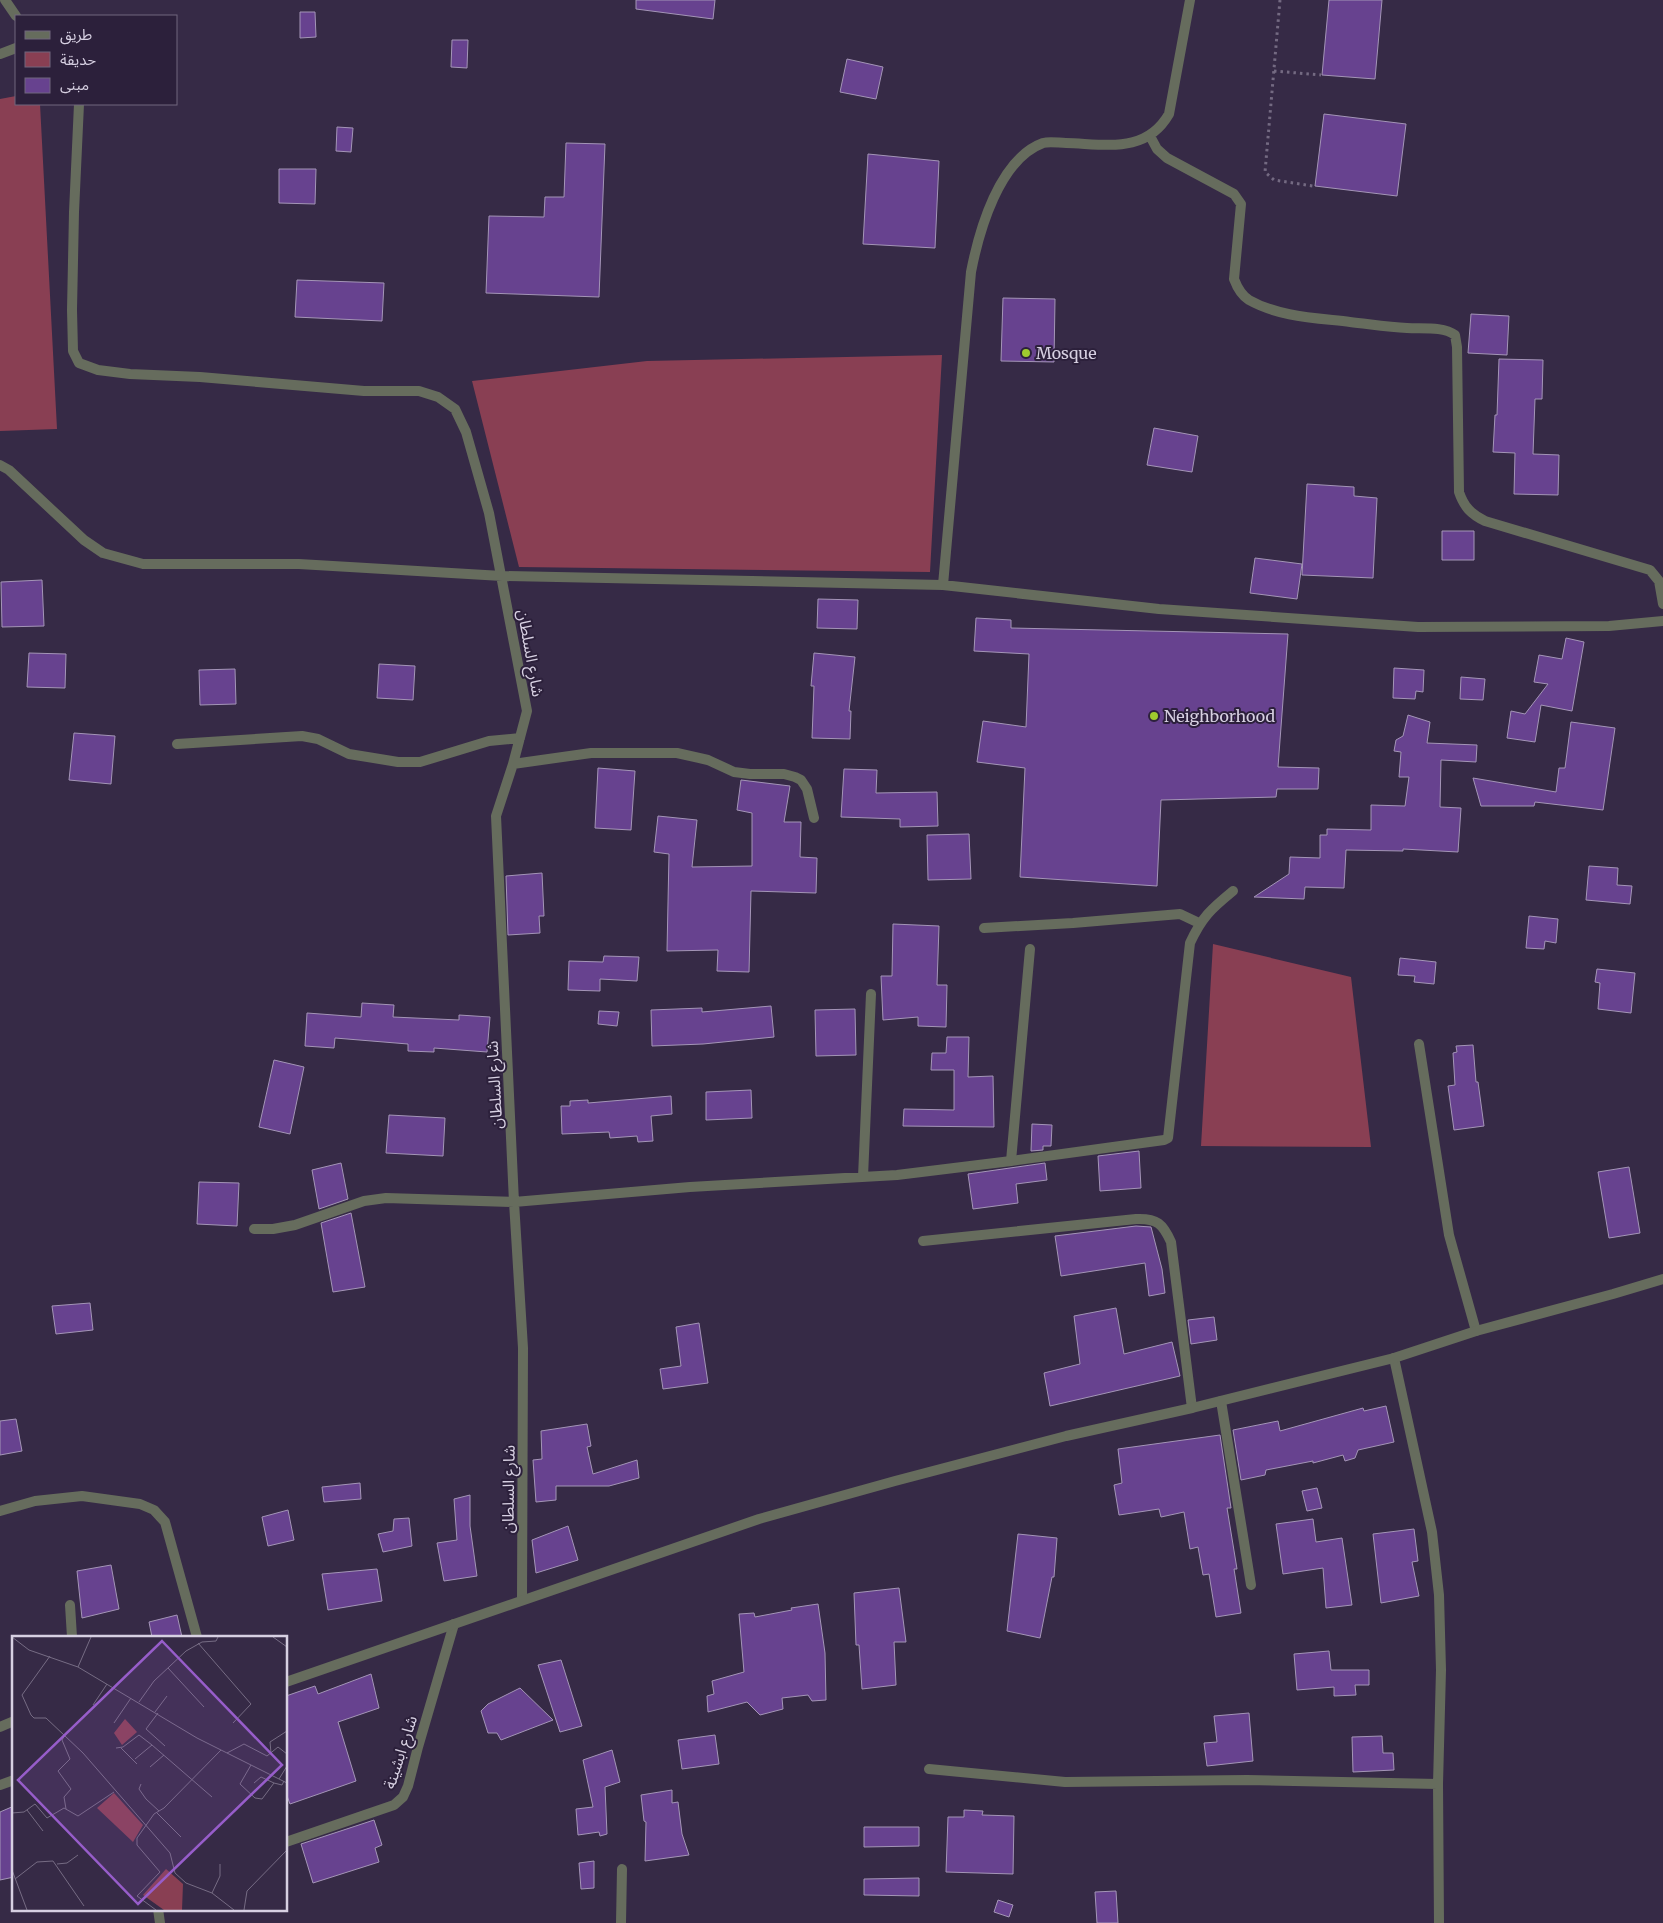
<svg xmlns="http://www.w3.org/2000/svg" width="1663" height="1923" font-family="Merriweather,'Noto Sans Arabic',serif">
<rect width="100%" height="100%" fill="#362a46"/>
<path fill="#893f53" d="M16,96V104H40L57,429L0,431V99Z
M942,355L930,572L519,567L472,381L647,361Z
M1213,944L1351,977L1371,1147L1201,1146Z"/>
<path fill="#67428f" stroke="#a495b7" d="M636,0H715L713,19L636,9Z
M1329,0H1382L1375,79L1322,75Z
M300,12H315L316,37L300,38Z
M452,40H468L467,68L451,67Z
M847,59L883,67L876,99L840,92Z
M1324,114L1406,124L1397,196L1315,186Z
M337,127L353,128L351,152L336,151Z
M566,143L605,144L599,297L486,293L489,216L544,217L545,197H564Z
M868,154L939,161L935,248L863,244Z
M279,169H316L315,204L279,203Z
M297,280L384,283L382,321L295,317Z
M1003,298L1055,299L1054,362L1001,361Z
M1471,314L1509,316L1507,355L1468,353Z
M1499,359L1543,360L1542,399H1535L1533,454L1559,455L1558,495L1514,494L1515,453L1493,452L1495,415H1497Z
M1154,428L1198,436L1192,472L1147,465Z
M1307,484L1354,487V496L1377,498L1373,578L1302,575Z
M1442,531H1474V560H1442Z
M1255,558L1302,564L1297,599L1250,593Z
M42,580L44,626L2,627L1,582Z
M818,599L858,600L857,629L817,628Z
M976,618L1011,620V628L1288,634L1278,767L1319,768L1318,789H1277L1276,797L1161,800L1157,886L1020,877L1025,768L977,762L983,721L1026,727L1029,654L974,651Z
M1566,638L1584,642L1572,711L1541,705L1535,742L1507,738L1511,711L1525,714L1548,684L1534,682L1539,655L1562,659Z
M29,653L66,654L65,688L27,687Z
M814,653L855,657L849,711H851L850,739L812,738L814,686H811Z
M379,664L415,666L413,700L377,698Z
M1394,668L1424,670L1423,692L1416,691L1415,699L1393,698Z
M235,669L236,704L200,705L199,670Z
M1461,677L1485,679L1483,700L1460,699Z
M1408,715L1430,722L1427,743L1477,745L1476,762L1441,760L1440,807L1461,808L1458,852L1403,849V851L1346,850L1344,888L1305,887L1304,899L1254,897L1289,874L1290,857L1320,858V835H1327V829L1371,830V805L1405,806L1409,777H1399L1401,752L1394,751L1396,740L1403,736Z
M1571,722L1615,728L1603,810L1535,802L1534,806H1481L1473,778L1556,792L1559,768H1565Z
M74,733L115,736L111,784L69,780Z
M598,768L635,771L631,830L595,828Z
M844,769L877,770L876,793L937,792L938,826L900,827V819L841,817Z
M741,780L790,786L784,822H801L800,857L817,858L816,893L751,891L749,972L717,971L718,950L667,951L669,854L654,852L658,816L697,820L692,867L752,866V813L737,810Z
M969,834L971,879L928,880L927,835Z
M1589,866L1618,868L1617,885L1632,886L1630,904L1586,900Z
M542,873L544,916H539L540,933L508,935L506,876Z
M1529,916L1558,919L1556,943L1545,941L1544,949L1526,948Z
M893,924L939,926L937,985H947L946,1027L918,1026V1017L883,1020L881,976H892Z
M604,956L639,957L637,981L600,979V991L568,990L569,961L603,962Z
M1400,958L1436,962L1434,984L1414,982L1415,976L1398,975Z
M1597,969L1635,973L1631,1013L1598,1009L1600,983L1595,982Z
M362,1003L394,1005L393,1017L459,1020V1015L490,1017L487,1052L434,1048V1052L408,1051V1044L335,1038L334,1048L305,1046L307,1013L361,1017Z
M771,1006L774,1037L703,1044L652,1046L651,1010L702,1008V1012Z
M855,1009L856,1055L816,1056L815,1010Z
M599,1011L619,1012L617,1026L598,1024Z
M947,1037H969L968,1077L993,1076L994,1127L903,1126L904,1109L954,1110V1070H931L932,1053H946Z
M1473,1045L1476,1082H1478L1484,1126L1454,1130L1448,1086L1455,1085L1453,1053L1457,1052L1456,1046Z
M274,1060L304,1067L290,1134L259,1127Z
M751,1090L752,1118L706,1120V1092Z
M671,1096L672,1114L651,1116L653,1141L638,1142L637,1136L610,1138L609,1132L562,1134L561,1106H570V1101L588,1100V1103Z
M389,1115L445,1118L443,1156L386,1153Z
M1032,1124L1052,1125L1051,1146H1043V1150L1031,1151Z
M1139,1151L1141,1188L1100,1191L1098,1156Z
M341,1163L348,1199L319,1209L312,1170Z
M1045,1163L1047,1180L1016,1184L1018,1203L973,1209L968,1174Z
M1629,1167L1640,1233L1609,1238L1598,1172Z
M199,1182L239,1183L237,1226L197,1224Z
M351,1213L365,1287L333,1292L321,1223Z
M1136,1226L1151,1227L1162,1269L1165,1293L1149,1296L1145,1263L1061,1276L1055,1236Z
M90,1303L93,1330L56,1334L52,1306Z
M1116,1308L1124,1354L1172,1342L1180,1376L1050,1406L1044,1373L1080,1364L1074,1316Z
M1214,1317L1217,1340L1191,1344L1188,1320Z
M699,1323L708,1383L663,1389L660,1369L681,1366L676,1327Z
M1386,1406L1394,1442L1358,1450L1355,1458L1345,1461L1343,1455L1313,1463V1461L1266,1470L1265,1475L1241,1480L1233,1430L1278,1421L1280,1431L1363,1408L1364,1411Z
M16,1419L22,1451L0,1455V1421Z
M587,1424L591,1446L587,1447L593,1474L637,1460L639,1478L609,1486H556V1500L536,1502L533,1460L542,1459L541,1431Z
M1220,1435L1231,1508H1227L1237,1569H1234L1241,1613L1216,1617L1209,1574L1203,1575L1198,1547L1190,1549L1184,1512L1161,1517L1159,1509L1119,1515L1114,1485L1122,1483L1118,1449Z
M360,1483L361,1499L324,1502L322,1487Z
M1317,1488L1322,1508L1307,1511L1302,1491Z
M470,1495V1526L477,1576L444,1581L437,1543L457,1540L454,1499Z
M288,1510L294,1540L268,1546L262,1517Z
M409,1518L412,1546L383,1552L378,1534L393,1531L394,1519Z
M1313,1519L1316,1542L1342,1538L1352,1605L1326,1608L1323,1568L1283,1574L1276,1524Z
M568,1526L578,1560L536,1573L532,1540Z
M1414,1529L1418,1561L1412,1562L1419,1596L1381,1603L1373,1534Z
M1018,1534L1057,1538L1054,1577H1052L1040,1638L1007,1631Z
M111,1565L119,1609L82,1618L77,1571Z
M377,1569L382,1601L328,1610L322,1574Z
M899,1588L906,1642H894L896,1685L862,1689L859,1645H856L854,1593Z
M818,1604L825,1653L826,1700L812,1701L808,1695L782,1698L783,1709L760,1715L747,1702L708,1712L707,1696L714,1694L712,1681L744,1672L739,1614L754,1613L755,1617L792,1610L791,1608Z
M177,1615L182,1637H152L149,1622Z
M1329,1651L1331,1670H1369V1685H1355L1356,1695L1334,1696V1687L1297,1690L1294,1654Z
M561,1660L582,1726L560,1732L538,1665Z
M371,1674L379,1708L338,1722L356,1781L290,1804L286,1793V1696L315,1686L318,1694Z
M520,1688L553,1720L501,1740L497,1733H488L481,1711L488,1704Z
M1249,1713L1253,1761L1207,1766L1204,1743L1217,1742L1214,1716Z
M715,1735L719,1764L682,1769L678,1740Z
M1382,1736L1383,1753H1393L1394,1770L1353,1772L1352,1737Z
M612,1750L620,1782L605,1787L607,1834L600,1836L599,1832L578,1835L576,1809L593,1807L583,1760Z
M672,1790V1803L678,1802L682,1834L689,1855L645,1861L646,1822L644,1821L641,1795Z
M14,1806V1877L0,1880V1812Z
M964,1810L983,1811L982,1815L1014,1816L1013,1874L946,1872L948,1817H964Z
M374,1820L382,1845L375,1848L379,1862L313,1883L301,1844Z
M864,1827H919V1846L864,1847Z
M594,1861V1888L581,1889L579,1863Z
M919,1878V1896L864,1895V1879Z
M1116,1891L1118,1923H1097L1095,1892Z
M998,1900L1013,1905L1009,1917L994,1912Z"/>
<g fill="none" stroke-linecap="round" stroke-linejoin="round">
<path stroke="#746a82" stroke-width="3" stroke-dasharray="2.5 4" stroke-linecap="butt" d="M1280,0L1265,172L1274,180L1313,186
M1274,71L1321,75"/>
<path stroke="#666c5d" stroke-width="10" d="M5,0L16,16
M0,54L16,48
M79,104L74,212L72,310L73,351L79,363L98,370L130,374L200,377L364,391H419L438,397L455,409L466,432L489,513L527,711L513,764L496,816L514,1202L523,1348L522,1600
M1150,136L1157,149L1167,158L1234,194L1241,204L1234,279C1237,287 1241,295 1249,300C1279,317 1317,318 1350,322C1369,324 1388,327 1407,328C1422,329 1443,326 1455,335L1457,347L1459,492C1464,507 1471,514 1485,521L1650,570L1659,581L1663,604
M0,465L9,470L84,540L103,553L143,564H299L502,576L943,585L1159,609L1418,627L1609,626L1663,621
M943,585L971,272C979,231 999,159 1043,143C1050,141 1059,143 1066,143C1106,144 1146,154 1169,114L1190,0
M177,744L302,736L318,739L349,754L398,762H420L489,741L520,738
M513,764L591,753H677L708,760L734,772L750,774H784L795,777L801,780L807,789L814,818
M984,928L1073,923L1180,914L1199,923
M1419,1044L1449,1235L1476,1331
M1011,1161L1164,1140L1168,1138L1190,943C1202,917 1211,909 1233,891
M863,1177L871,994
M254,1229H273L295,1225L364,1201L386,1198L514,1202L690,1187L897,1175L1011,1161L1030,949
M923,1241L1136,1219C1157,1218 1163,1224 1171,1242L1192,1408
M1394,1358L1432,1532L1439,1595L1441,1670L1438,1784L1439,1923
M1221,1401L1251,1585
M0,1511L35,1501L82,1496L140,1504L154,1510L165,1522L197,1637
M70,1605L72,1637
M0,1727L14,1721
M929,1769L1065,1782L1247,1780L1438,1784
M286,1842L394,1805L403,1797L408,1786L418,1747L454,1624
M158,1909L160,1923
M621,1923L622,1869"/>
<path stroke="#666c5d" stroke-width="10" d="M286,1682L759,1519L895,1481L1066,1436L1192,1408L1394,1358L1476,1331L1613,1294L1663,1279
M0,1785L14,1780"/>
</g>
<g fill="#9fca2e" stroke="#2c203b" stroke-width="2">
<circle cx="1026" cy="353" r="5"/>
<circle cx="1154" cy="716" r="5"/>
</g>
<g text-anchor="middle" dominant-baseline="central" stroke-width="4" stroke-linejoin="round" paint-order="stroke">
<g font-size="16" fill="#d7d0e2" stroke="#2c203b" text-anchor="start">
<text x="1036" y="353">Mosque</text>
<text x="1164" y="716">Neighborhood</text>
</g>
<g font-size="16" fill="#d7d0e2" stroke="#2c203b">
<text transform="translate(531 653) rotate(80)">شارع السلطان</text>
<text transform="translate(494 1085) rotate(-93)">شارع السلطان</text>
<text transform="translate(508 1489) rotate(-89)">شارع السلطان</text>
<text transform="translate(400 1752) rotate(-72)">شارع ابشينة</text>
</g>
</g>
<g transform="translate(12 1636)">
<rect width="275" height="275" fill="#362a46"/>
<path d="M113,83L125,96L110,109L102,97ZM102,157L131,189L121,206L85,172ZM154,233L171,248L170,274H152L131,259Z" fill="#893f53"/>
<path fill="none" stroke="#766c84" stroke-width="1" d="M0,1L17,14L66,31L185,102L275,147M261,1L275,11M186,7L239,68L221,87M38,20L10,59L19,79L22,82H34L71,117L158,217L163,237L174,247L200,257M66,31L79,1M156,32L192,71M127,66L142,45L174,15L190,6L204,5L206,1M81,69L95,48M143,76L155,60M146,77L134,93L153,110M102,87L119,62M53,99L50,104L58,123L46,135L59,153L52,161L54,173M104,112L111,111L127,99L140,109M109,112L125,128M215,117L232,108L255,120L266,111L275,118M259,117L258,106L275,95M123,123L140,109L200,161M239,129L228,148L243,162L250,163L262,147L270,149L272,145M138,131L152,119M267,143L275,130M242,147L249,141L262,147M129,148L127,153L134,163L147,175M15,174L31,195M144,176L169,201M0,177L12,176L23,168L35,182L52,172L66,180L102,156M45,228L55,227L66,219M208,228V240L200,257L222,274M0,234L15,274M3,243L25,226L41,225L72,270M144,274L125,260L148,236L125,209V202L142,178L152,172L209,114M232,274L235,255L275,214"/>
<path fill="#975dca" fill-opacity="0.15" stroke="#975dca" stroke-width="2.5" d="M150,5L270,129L126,268L6,144Z"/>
<rect width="275" height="275" fill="none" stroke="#d7d0e2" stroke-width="2.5"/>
</g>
<rect x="15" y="15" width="162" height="90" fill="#2c203b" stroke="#70667e"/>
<rect x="25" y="31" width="25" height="8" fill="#666c5d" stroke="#70667e"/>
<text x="60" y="40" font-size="15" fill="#d7d0e2">طريق</text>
<rect x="25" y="52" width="25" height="15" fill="#893f53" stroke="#70667e"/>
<text x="60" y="65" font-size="15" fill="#d7d0e2">حديقة</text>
<rect x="25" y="78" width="25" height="15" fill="#67428f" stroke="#70667e"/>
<text x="60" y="90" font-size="15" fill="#d7d0e2">مبنى</text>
</svg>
